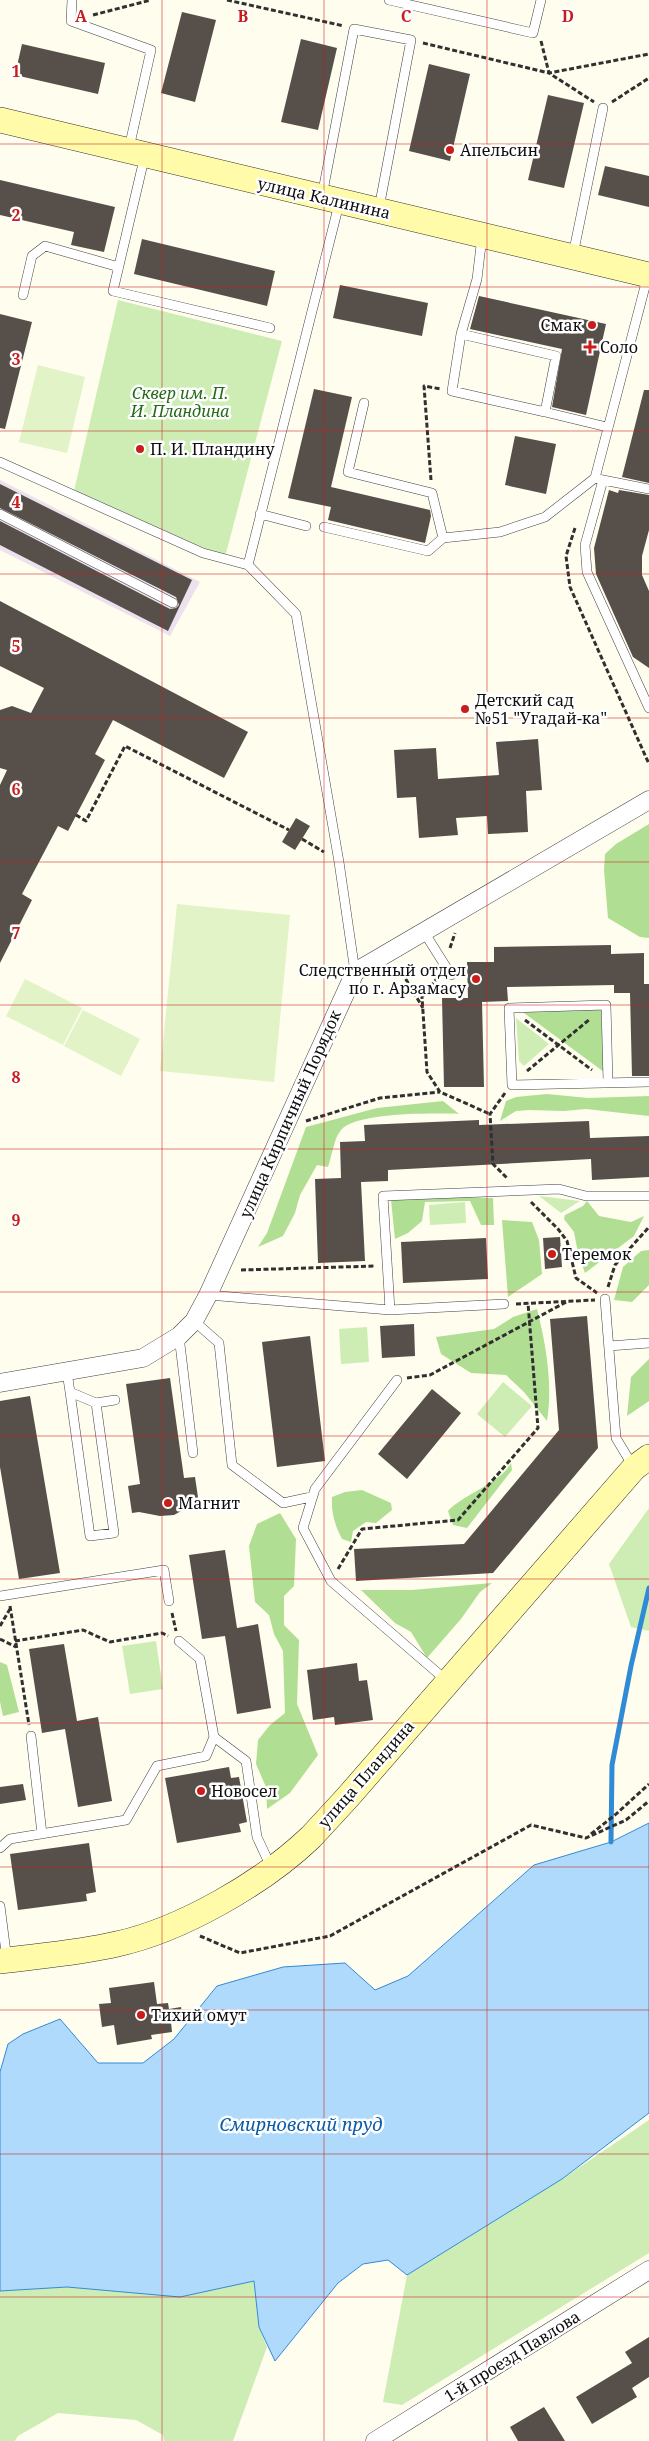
<svg xmlns="http://www.w3.org/2000/svg" width="649" height="2441" font-family="'Noto Serif',serif">
<rect width="100%" height="100%" fill="#fffdee"/>
<path fill="#ece1ed" d="M0,480L200,582L170,636L0,550Z"/>
<path fill="#ceedb5" d="M118,300L282,341L225,557L74,491Z
M516,1018L549,1044L524,1066L519,1061Z
M539,1196L580,1201L561,1213Z
M465,1202L466,1223L430,1225L429,1205Z
M367,1327L369,1362L341,1364L339,1329Z
M503,1382L532,1406L505,1437L477,1414Z
M649,1508V1631L631,1627L609,1564Z
M156,1641L163,1689L130,1694L122,1646Z
M649,2120V2253L402,2405L383,2402L407,2275L562,2179Z
M254,2281L259,2327L267,2347L233,2441H164L163,2435L136,2420L58,2413L18,2436L15,2441H0V2291L67,2287L180,2297Z"/>
<path fill="#b0df93" d="M649,824V938L640,937L608,918L604,870L605,854L616,844Z
M601,1008L604,1072L520,1010Z
M547,1094L588,1098L649,1096V1116L586,1109L564,1111L529,1110L516,1111L500,1121L506,1101L516,1097Z
M443,1101L459,1114C435,1113 356,1112 341,1130C334,1138 332,1156 328,1167L317,1165L300,1195L295,1213L283,1236L258,1247L267,1233L306,1127L377,1108Z
M460,1197L493,1198L494,1225H481L470,1201L425,1202L422,1221L408,1233L395,1239L391,1200Z
M587,1201L599,1216L631,1222L644,1216L634,1236L585,1273L578,1253L574,1232L564,1219L565,1215L583,1206Z
M502,1220L532,1222L539,1240L542,1274L508,1297Z
M649,1250V1285L632,1302L614,1300L623,1267L641,1251Z
M537,1309C546,1345 553,1384 547,1421L524,1392L506,1375L471,1373L441,1354L436,1337L494,1329L513,1317Z
M649,1359V1401L627,1416L631,1377Z
M511,1463L512,1470L467,1528L453,1525L448,1511C465,1493 500,1484 511,1463Z
M362,1490L391,1503L392,1510L376,1523L366,1522L353,1531L351,1542L342,1539C335,1525 331,1514 332,1497L345,1492Z
M280,1513L296,1539L294,1586L284,1596V1625L299,1640L297,1704L318,1755L290,1793L267,1809L266,1787L256,1764L258,1740L270,1725L285,1713L283,1651L274,1634L269,1615L255,1602L249,1546L257,1524Z
M492,1583L480,1592L461,1619L427,1658L411,1632L395,1623L361,1590H412Z
M0,1662L7,1665L19,1712L3,1716L0,1702Z"/>
<path fill="#e1f3c7" d="M38,365L85,377L67,453L19,442Z
M177,904L290,915L274,1082L160,1071Z
M25,979L82,1008L63,1045L6,1016Z
M83,1010L140,1039L121,1076L64,1046Z"/>
<path fill="#afdafb" stroke="#308bd7" d="M649,1823V2113L562,2179L407,2275L388,2260L363,2264L338,2283L275,2361L259,2327L254,2281L180,2297L67,2287L0,2291V2072L8,2044L23,2034L60,2019L98,2063H143L174,2039L217,1986L283,1967L345,1963L375,1990L408,1976L534,1865L611,1842Z"/>
<g fill="none" stroke-linecap="round" stroke-linejoin="round">
<path stroke="#308bd7" stroke-width="5" d="M611,1842L612,1765L631,1666L649,1588"/>
</g>
<path fill="#574f49" d="M182,12L216,20L195,102L161,93Z
M301,39L337,48L318,130L281,122Z
M22,44L105,63L98,94L15,75Z
M429,64L470,74L450,161L409,151Z
M548,95L584,103L564,188L528,180Z
M605,166L649,176V207L598,195Z
M0,180L115,207L104,252L71,245L74,232L0,215Z
M142,239L275,271L267,306L134,274Z
M340,285L428,303L422,336L333,318Z
M479,296L606,324L586,415L552,407L562,349L470,329Z
M0,314L32,322L5,429L0,428Z
M314,389L352,397L331,487L430,510L431,516L425,543L328,520L331,507L288,498Z
M644,390H649V483L622,477Z
M515,436L556,444L546,494L505,485Z
M0,484L192,580L168,631L0,545V521L170,609L176,608L179,605L176,597L0,508Z
M609,490L618,493L619,490L649,495V530L642,556V575L649,591V668L633,657L596,574L594,548Z
M0,601L248,732L224,778L113,720L95,754L105,760L68,831L58,826L22,894L32,900L0,963V785L7,770L0,768V710L12,706L31,713L44,688L0,666Z
M538,739L542,790L526,791L528,832L488,834L487,816L456,818L458,835L419,838L416,797L397,798L394,750L436,748L438,779L499,775L496,742Z
M296,818L310,826L295,850L282,842Z
M611,945V954L644,953V984H649V1076H632L630,993H614V985L507,987L508,1001L482,1002L484,1087H444L442,998H468L467,962H494V947Z
M479,1120V1125L589,1121L590,1138L649,1136V1177L592,1180L591,1159L388,1170V1181L361,1182L365,1261L318,1263L315,1179L341,1178L340,1142L365,1141L364,1125Z
M560,1237L562,1267L545,1269L543,1238Z
M486,1238L488,1279L403,1283L401,1242Z
M587,1316L598,1448L493,1573L356,1581L354,1549L464,1544L559,1430L550,1319Z
M414,1324L415,1356L382,1358L380,1326Z
M310,1336L325,1461L277,1467L262,1342Z
M170,1378L184,1478L195,1477L199,1504L192,1505L174,1515L160,1516L139,1512L132,1513L128,1486L140,1484L126,1384Z
M432,1389L461,1413L407,1479L378,1454Z
M30,1396L60,1573L19,1579L0,1467V1401Z
M225,1550L237,1628L258,1624L271,1708L237,1714L225,1636L202,1639L189,1555Z
M64,1644L77,1721L98,1717L112,1801L78,1807L65,1729L42,1733L29,1649Z
M357,1663L359,1681L367,1680L373,1720L335,1725L334,1717L313,1720L307,1670Z
M229,1767L231,1778L239,1777L247,1822L239,1824L241,1832L177,1843L165,1778Z
M23,1784L26,1800L0,1804V1787Z
M89,1843L96,1892L86,1894L87,1901L18,1910L10,1854Z
M154,1982L157,2004L168,2003L169,2009L181,2007L183,2020L171,2022L172,2032L151,2035L152,2039L117,2045L114,2025L102,2027L99,2004L111,2003L109,1988Z
M649,2337V2377L632,2388L637,2397L592,2424L576,2397L632,2363L625,2352Z
M544,2407L565,2441H518L510,2427Z"/>
<g fill="none" stroke-linecap="round" stroke-linejoin="round">
<g stroke="#414141" stroke-width="10">
<path id="lane" d="M72,0L71,21L151,50L129,148
M389,0L533,33L541,0
M145,155L113,291L270,328
M322,196L354,29L411,40L379,208
M339,204L248,565L296,614L339,862L355,972
M573,255L603,108
M23,295L32,256L45,246L119,267
M461,334L477,279L482,237
M364,403L348,472L432,493L443,538
M545,412L452,391L461,334L556,356L545,412L607,427
M0,462L203,553L248,565
M598,479L649,489
M603,480L585,545L587,572L649,708
M0,514L173,603
M260,514L306,526
M324,527L428,551L443,538L500,532L545,517L595,478L648,275
M424,932L451,975
M608,1082L606,1005L509,1008L512,1085L649,1082
M208,1295L390,1310L504,1304
M605,1299L616,1438L634,1468
M390,1310L383,1196L559,1189L586,1196H649
M194,1321L219,1343L232,1465L283,1503L311,1497
M179,1336L193,1453
M609,1346L649,1343
M67,1372L70,1392L96,1403L114,1533L90,1536L70,1392
M397,1380L315,1489L303,1528L331,1581L447,1681
M96,1403L115,1400
M0,1596L164,1570L169,1601
M179,1641L200,1659L214,1737L246,1761L257,1837L271,1867
M31,1736L42,1834
M0,1848L10,1839L126,1820L157,1766L206,1756L214,1737
M0,1906L7,1960"/>
</g>
<g stroke="#414141" stroke-width="19">
<path id="street" d="M0,1383L143,1358L179,1336L194,1321L208,1295L355,972L649,800
M375,2441L649,2270"/>
</g>
<g stroke="#303030" stroke-width="26">
<path id="secondary" d="M0,120L649,275
M0,1961C38,1956 79,1953 117,1944C181,1930 263,1883 311,1837C323,1824 335,1811 347,1798L634,1468L649,1457"/>
</g>
<path stroke="#303030" stroke-width="3" stroke-dasharray="5 2.5" stroke-linecap="butt" d="M227,0L344,26
M93,15L151,0
M541,41L549,73L594,102
M423,43L549,73L649,54
M612,102L649,78
M431,480L424,386L441,389
M575,528L566,556L570,587L649,764
M76,815L86,821L125,746L289,830
M302,839L324,852
M450,948L455,933
M398,966L423,1008
M438,977L422,997L427,1072L440,1092L490,1114
M525,1020L592,1070
M527,1071L590,1019
M505,1093L490,1114L493,1164L507,1178
M306,1121L380,1098L440,1092
M531,1202L558,1229L567,1241L576,1278L597,1293
M241,1270L375,1266
M608,1287L615,1265L649,1227
M516,1304L595,1300
M407,1378L430,1375L568,1301
M338,1569L362,1529L458,1520L538,1428L528,1303
M10,1606L29,1725
M172,1613L176,1631
M0,1626L10,1609
M0,1639L16,1647
M15,1641L83,1630L110,1642L162,1633L168,1636
M591,1834L615,1815L649,1784
M200,1936L240,1953L330,1936L531,1825L586,1838L626,1820L649,1801"/>
<use href="#lane" stroke="#fff" stroke-width="9"/>
<use href="#street" stroke="#fff" stroke-width="18"/>
<use href="#secondary" stroke="#fffba9" stroke-width="25"/>
</g>
<path fill="none" stroke="#c81d1b" stroke-width="1" stroke-opacity="0.55" d="M162,0V2441M324,0V2441M487,0V2441M0,144H649M0,287H649M0,431H649M0,574H649M0,718H649M0,862H649M0,1005H649M0,1149H649M0,1292H649M0,1436H649M0,1579H649M0,1723H649M0,1867H649M0,2010H649M0,2154H649M0,2297H649"/>
<g fill="#c81d1b" stroke="#fff" stroke-width="2">
<circle cx="450" cy="150" r="5"/>
<circle cx="592" cy="325" r="5"/>
<path d="M587.5 339.5h5v5h5v5h-5v5h-5v-5h-5v-5h5z"/>
<circle cx="140" cy="449" r="5"/>
<circle cx="465" cy="709" r="5"/>
<circle cx="476" cy="979" r="5"/>
<circle cx="552" cy="1254" r="5"/>
<circle cx="168" cy="1503" r="5"/>
<circle cx="201" cy="1791" r="5"/>
<circle cx="141" cy="2015" r="5"/>
</g>
<g text-anchor="middle" dominant-baseline="central" stroke-width="5" stroke-linejoin="round" paint-order="stroke">
<g font-size="16" fill="#0e0e0e" stroke="#fff" text-anchor="start">
<text x="460" y="150">Апельсин</text>
<text x="582" y="325" text-anchor="end">Смак</text>
<text x="600" y="347">Соло</text>
<text x="150" y="449">П. И. Пландину</text>
<text x="475" y="700">Детский сад<tspan x="475" dy="18">№51 "Угадай-ка"</tspan></text>
<text x="466" y="970" text-anchor="end">Следственный отдел<tspan x="466" dy="18">по г. Арзамасу</tspan></text>
<text x="562" y="1254">Теремок</text>
<text x="178" y="1503">Магнит</text>
<text x="211" y="1791">Новосел</text>
<text x="151" y="2015">Тихий омут</text>
</g>
<g font-size="16" fill="#0e0e0e" stroke="#fff">
<text transform="translate(324 198) rotate(13)">улица Калинина</text>
<text transform="translate(290 1114) rotate(-66)">улица Кирпичный Порядок</text>
<text transform="translate(366 1774) rotate(-49)">улица Пландина</text>
<text transform="translate(512 2356) rotate(-32)">1-й проезд Павлова</text>
</g>
<g font-size="16" font-style="italic" fill="#256a19" stroke="#fff">
<text x="180" y="393">Сквер им. П.<tspan x="180" dy="18">И. Пландина</tspan></text>
</g>
<g font-size="18" font-style="italic" fill="#0d5ca9" stroke="#fff">
<text x="301" y="2124">Смирновский пруд</text>
</g>
</g>
<g font-size="16" text-anchor="middle" font-weight="bold" fill="#c81d1b" stroke="#fff" stroke-width="5" stroke-linejoin="round" paint-order="stroke">
<text x="81" y="22">A</text>
<text x="243" y="22">B</text>
<text x="406" y="22">C</text>
<text x="568" y="22">D</text>
<text x="16" y="77">1</text>
<text x="16" y="221">2</text>
<text x="16" y="365">3</text>
<text x="16" y="508">4</text>
<text x="16" y="652">5</text>
<text x="16" y="795">6</text>
<text x="16" y="939">7</text>
<text x="16" y="1083">8</text>
<text x="16" y="1226">9</text>
</g>
</svg>
